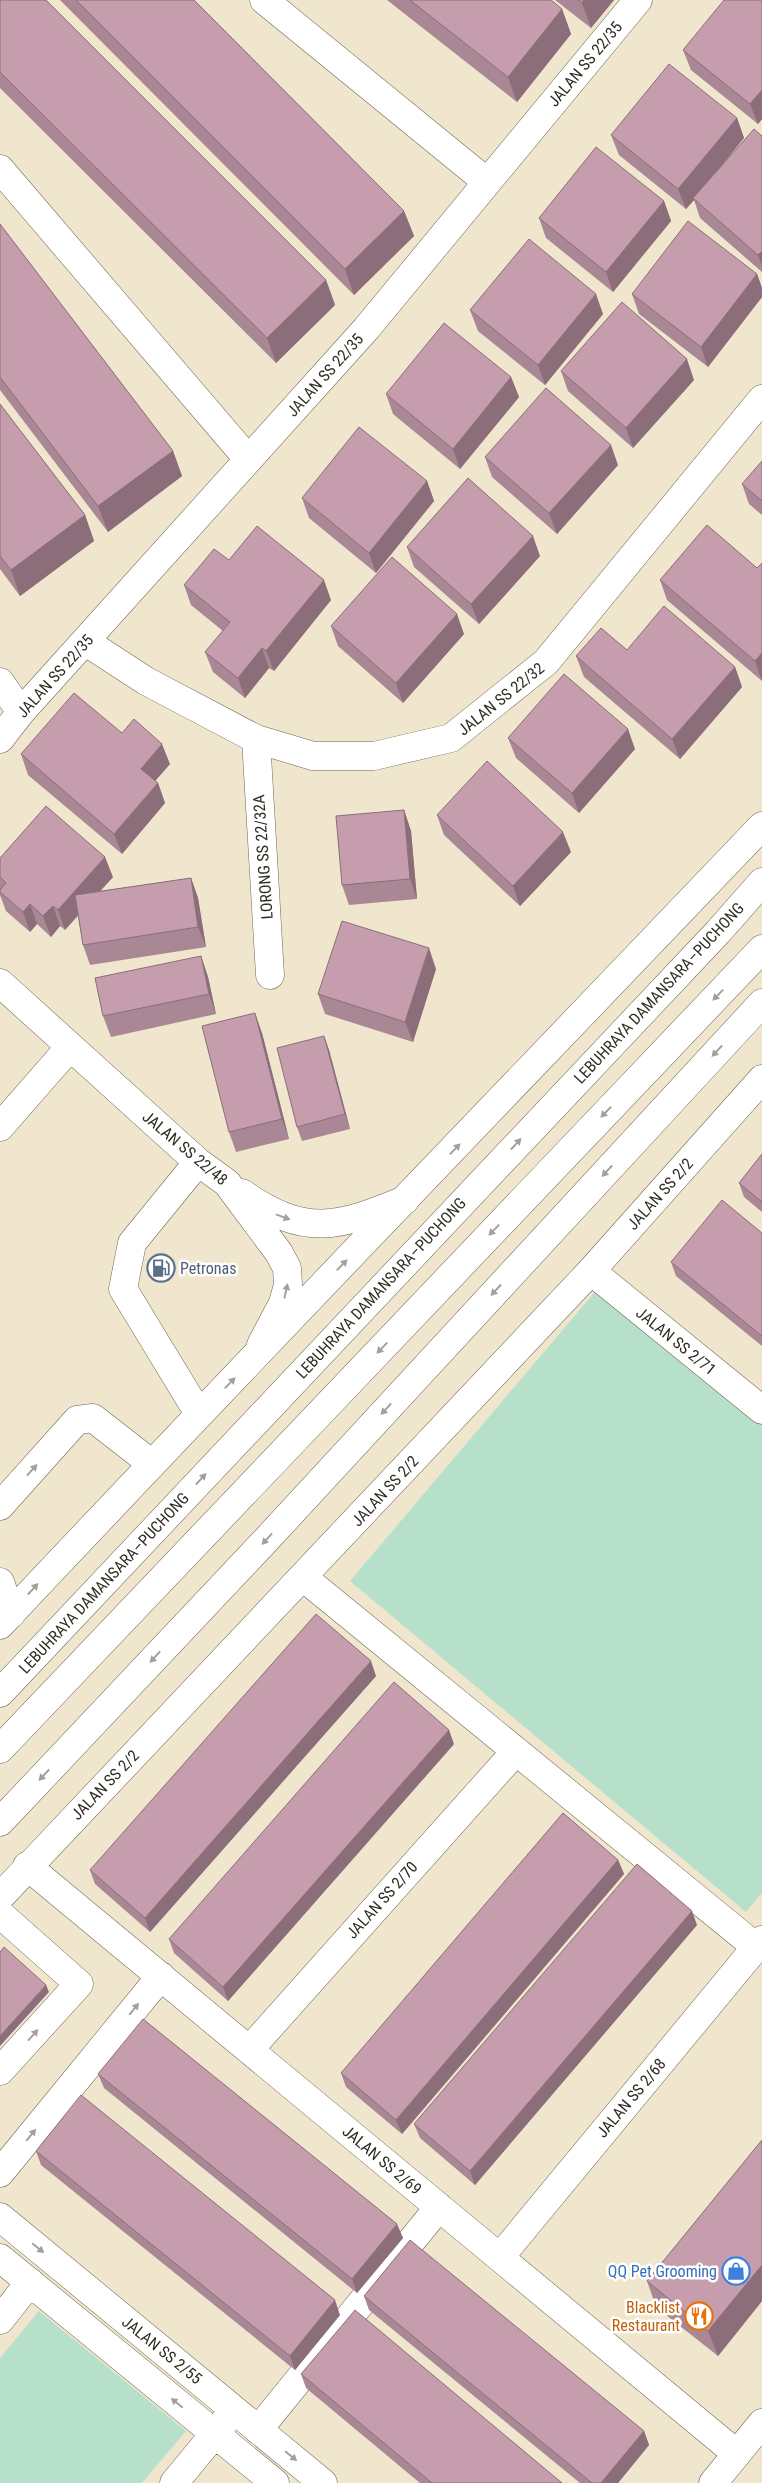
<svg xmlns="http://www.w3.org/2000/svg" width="762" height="2483" font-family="'Roboto Condensed',sans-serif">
<rect width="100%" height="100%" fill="#efe6cd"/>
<path fill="#b7e0ca" d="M599,1287L762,1424V1893L746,1912L350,1581Z
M39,2311L186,2431L142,2483H0V2358Z"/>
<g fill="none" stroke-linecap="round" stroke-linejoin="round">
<g stroke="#6f6752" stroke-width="29">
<path id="minor" d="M264,0L487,182
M0,169L248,459
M86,642L146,681L256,739L313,756H374L451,738L546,662L762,399
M0,682L21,712
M0,739L21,712L366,329L638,0
M256,739L270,975
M0,983L198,1162L227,1183L279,1253L287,1268L288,1285L283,1303L261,1345
M0,1127L69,1048
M198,1162L132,1243L123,1289L199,1414
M242,1193C305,1238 339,1227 405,1200
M591,1271L762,1410
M0,1506L77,1420L93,1418L152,1464
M304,1578L756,1947
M0,1582L11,1614
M27,1866L737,2454
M0,1897L591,1271L762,1079
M0,1914L79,1984L0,2071
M249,2050L516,1751
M0,2173L161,1976
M0,2217L323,2483
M500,2257L762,1940
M0,2258L275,2483
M0,2320L30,2282
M258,2430L439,2207
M174,2483L226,2420
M713,2483L762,2423"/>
</g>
<g stroke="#6f6752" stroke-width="29">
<path id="highway" d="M0,1625C252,1357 508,1092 762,826
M0,1693L718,932L762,882
M0,1749L762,949
M0,1822L267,1539L762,1003"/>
</g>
<use href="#minor" stroke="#fff" stroke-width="28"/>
<use href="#highway" stroke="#fff" stroke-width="28"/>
</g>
<path fill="#aa8795" d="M0,0L326,280L335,305L276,363L0,88Z
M60,0H194L404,211L414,236L354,295Z
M387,0H551L562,9L571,34L517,102Z
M555,0H614L591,28Z
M762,0V119L758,124L691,70L683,50Z
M737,118L744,138L722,165L762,136V272L700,218L694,200L686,209L619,155L611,135Z
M664,201L671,221L613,292L546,238L539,218Z
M0,224L173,451L182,476L108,532L0,390Z
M757,274L762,288V297L708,367L639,314L632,294Z
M470,310L603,314L545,385L478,331Z
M561,371L694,380L633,448L568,391Z
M511,377L519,397L460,469L393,414L386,394Z
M0,404L85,515L94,541L20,596L0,569Z
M485,457L618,465L557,534L492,477Z
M762,461V515L749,504L742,484Z
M427,481L434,501L376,573L309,518L302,498Z
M407,547L540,556L479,624L414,567Z
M229,560L331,600L274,671L269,668L245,698L213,672L205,652L223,631L191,605L184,585Z
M762,563V681L667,600L660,580L757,568Z
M331,626L464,634L403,703L338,646Z
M627,650L735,667L742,687L680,759L584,677L576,656Z
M122,733L170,764L155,781L158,783L165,803L122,854L28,775L21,754Z
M508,738L635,749L579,813L516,758Z
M404,810L411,831L417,899L349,905L342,885Z
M437,815L571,852L520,906L444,835Z
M0,858L113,877L100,891L191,878L198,898L206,947L90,965L83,945L78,915L65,930L60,926L51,937L37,924L30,932L6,911L0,895Z
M201,956L208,977L216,1014L111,1037L103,1016Z
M436,969L413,1042L325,1014L318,994Z
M262,1033L289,1139L236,1152L229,1132Z
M324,1036L329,1050L350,1129L302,1141L297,1127Z
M762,1154V1212L744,1197L739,1183Z
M762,1233V1346L676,1276L671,1262Z
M376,1676L150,1932L95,1884L90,1870Z
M454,1744L228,2001L174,1953L169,1939Z
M618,1860L624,1874L402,2134L346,2087L341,2073Z
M697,1925L475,2185L420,2138L414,2124Z
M98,2074L403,2238L357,2293L104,2088Z
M762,2140V2301L718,2356L656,2307L647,2281Z
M36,2151L340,2315L295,2370L41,2165Z
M364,2296L644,2431L649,2445L618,2483H580L369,2310Z
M301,2374L562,2483H420L306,2388Z"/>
<path fill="#8b6e79" d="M584,0H614L591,28L582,3Z
M562,9L571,34L517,102L508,77Z
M762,90V119L758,124L750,104Z
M737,118L744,138L694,199L693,198L694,200L686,209L678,189Z
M664,201L671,221L613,292L606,272Z
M404,211L414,236L354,295L345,269Z
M762,251V266L758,255Z
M757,274L762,288V297L708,367L701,347Z
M326,280L335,305L276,363L267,338Z
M596,294L603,314L545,385L538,365Z
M687,359L694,380L633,448L626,428Z
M511,377L519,397L460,469L453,449Z
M611,445L618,465L557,534L549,513Z
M173,451L182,476L108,532L98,506Z
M427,481L434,501L376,573L369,553Z
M85,515L94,541L20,596L11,570Z
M533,536L540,556L479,624L471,604Z
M324,580L331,600L274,671L266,651Z
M457,614L464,634L403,703L396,683Z
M262,648L269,668L245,698L238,678Z
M762,653V681L755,661Z
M735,667L742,687L680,759L672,739Z
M628,729L635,749L579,813L572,793Z
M162,744L170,764L148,789L141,769Z
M158,783L165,803L122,854L114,834Z
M404,810L411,831L417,899L410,879Z
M563,832L571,852L520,906L513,886Z
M105,857L113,877L65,930L58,910Z
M191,878L198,898L206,947L198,927Z
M30,904L37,924L30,932L23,912Z
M53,906L60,926L51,937L43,916Z
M429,948L436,969L413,1042L405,1022Z
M201,956L208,977L216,1014L209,994Z
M255,1013L262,1033L289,1139L282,1119Z
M324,1036L329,1050L350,1129L345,1114Z
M371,1661L376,1676L150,1932L145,1918Z
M449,1730L454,1744L228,2001L223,1987Z
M618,1860L624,1874L402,2134L396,2120Z
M692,1911L697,1925L475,2185L470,2171Z
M46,1985L49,1992L0,2046V2036Z
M397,2224L403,2238L357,2293L352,2279Z
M762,2265V2301L718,2356L708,2331Z
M335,2300L340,2315L295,2370L290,2356Z
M644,2431L649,2445L618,2483H601Z"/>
<path fill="#c69dad" stroke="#8b6e79" d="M0,0H46L326,280L267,338L0,72Z
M76,0H194L404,211L345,269Z
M410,0H551L562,9L508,77Z
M578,0H584L582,3Z
M724,0H762V90L750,104L683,50Z
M669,64L737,118L678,189L611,135Z
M754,129L762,136V251L758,255L693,198Z
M596,147L664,201L606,272L539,218Z
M688,221L757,274L701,347L632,294Z
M0,224L173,451L98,506L0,377Z
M529,239L596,294L538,365L470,310Z
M622,302L687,359L626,428L561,371Z
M444,323L511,377L453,449L386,394Z
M546,388L611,445L549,513L485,457Z
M0,404L85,515L11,570L0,556Z
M359,427L427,481L369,553L302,498Z
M762,461V501L742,484Z
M468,478L533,536L471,604L407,547Z
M707,525L757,568L762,563V653L755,661L660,580Z
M257,526L324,580L266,651L262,648L238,678L205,652L230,622L184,585L214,549L229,560Z
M392,557L457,614L396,683L331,626Z
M664,606L735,667L672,739L576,656L601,628L627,650Z
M564,674L628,729L572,793L508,738Z
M74,693L122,733L134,719L162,744L141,769L158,783L114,834L21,754Z
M487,761L563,832L513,886L437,815Z
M46,806L105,857L58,910L53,906L43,916L30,904L23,912L0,892V890L6,883L0,877V858Z
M404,810L410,879L342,885L336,816Z
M191,878L198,927L83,945L75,895Z
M342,921L429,948L405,1022L318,994Z
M201,956L209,994L103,1016L95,978Z
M255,1013L282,1119L229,1132L202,1026Z
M324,1036L345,1114L297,1127L277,1048Z
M762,1154V1202L739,1183Z
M722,1200L762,1233V1336L671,1262Z
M316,1614L371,1661L145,1918L90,1870Z
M394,1682L449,1730L223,1987L169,1939Z
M563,1813L618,1860L396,2120L341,2073Z
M637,1864L692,1911L470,2171L414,2124Z
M4,1947L46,1985L0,2036V1952Z
M143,2019L397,2224L352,2279L98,2074Z
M81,2095L335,2300L290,2356L36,2151Z
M762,2140V2265L708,2331L647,2281Z
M410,2240L644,2431L601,2483H592L364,2296Z
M355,2310L562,2483H432L301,2374Z"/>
<defs><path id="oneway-solid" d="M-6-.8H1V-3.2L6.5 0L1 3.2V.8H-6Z" transform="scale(1.25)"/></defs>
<g fill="#a1a09c">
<use href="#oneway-solid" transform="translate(718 995) rotate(134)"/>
<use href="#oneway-solid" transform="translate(717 1051) rotate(133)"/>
<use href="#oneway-solid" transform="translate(606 1112) rotate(134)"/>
<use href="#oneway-solid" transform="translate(516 1144) rotate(-47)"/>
<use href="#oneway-solid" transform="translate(455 1149) rotate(-46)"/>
<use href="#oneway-solid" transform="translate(607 1171) rotate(133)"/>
<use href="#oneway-solid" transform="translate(283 1217) rotate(20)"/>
<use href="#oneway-solid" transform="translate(494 1230) rotate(134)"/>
<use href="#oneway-solid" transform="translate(342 1265) rotate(-46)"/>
<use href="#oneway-solid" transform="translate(496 1290) rotate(133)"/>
<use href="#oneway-solid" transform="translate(286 1291) rotate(-78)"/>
<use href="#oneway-solid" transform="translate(382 1348) rotate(134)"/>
<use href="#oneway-solid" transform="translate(230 1383) rotate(-46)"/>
<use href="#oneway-solid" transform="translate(386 1409) rotate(133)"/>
<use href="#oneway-solid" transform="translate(32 1470) rotate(-48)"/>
<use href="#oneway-solid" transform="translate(201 1479) rotate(-47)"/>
<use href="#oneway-solid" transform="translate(267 1539) rotate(132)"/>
<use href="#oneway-solid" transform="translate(33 1589) rotate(-47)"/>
<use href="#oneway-solid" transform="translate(155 1657) rotate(133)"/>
<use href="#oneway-solid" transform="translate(44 1775) rotate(133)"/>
<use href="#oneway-solid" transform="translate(134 2009) rotate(-51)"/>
<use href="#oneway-solid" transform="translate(33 2035) rotate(-48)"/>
<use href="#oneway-solid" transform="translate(31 2135) rotate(-51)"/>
<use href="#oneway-solid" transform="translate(38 2248) rotate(39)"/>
<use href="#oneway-solid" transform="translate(177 2403) rotate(-141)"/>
<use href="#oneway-solid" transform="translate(291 2456) rotate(39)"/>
</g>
<defs>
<g id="fuel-ring" transform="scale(1.4375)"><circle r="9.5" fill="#fff" stroke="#5c6f8a" stroke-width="1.5"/><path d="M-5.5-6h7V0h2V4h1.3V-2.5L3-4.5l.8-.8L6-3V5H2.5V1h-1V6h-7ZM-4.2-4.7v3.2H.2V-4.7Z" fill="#5c6f8a"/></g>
<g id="shop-ring" transform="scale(1.4375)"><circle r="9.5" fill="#fff" stroke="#3f7fe0" stroke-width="1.5"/><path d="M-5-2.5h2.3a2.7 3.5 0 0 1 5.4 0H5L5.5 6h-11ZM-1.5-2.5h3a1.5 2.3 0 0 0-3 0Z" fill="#3f7fe0"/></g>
<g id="restaurant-ring" transform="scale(1.4375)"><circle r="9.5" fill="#fff" stroke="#e8710a" stroke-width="1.5"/><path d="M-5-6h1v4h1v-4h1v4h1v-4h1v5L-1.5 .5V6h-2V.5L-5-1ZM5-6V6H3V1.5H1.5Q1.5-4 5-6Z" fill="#e8710a"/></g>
</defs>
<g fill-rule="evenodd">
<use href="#fuel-ring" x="161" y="1268"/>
<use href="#shop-ring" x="736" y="2271"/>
<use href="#restaurant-ring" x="699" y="2316"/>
</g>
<g text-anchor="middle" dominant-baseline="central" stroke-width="5" stroke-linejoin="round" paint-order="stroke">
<g font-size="16" fill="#2f2c23" stroke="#fff">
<text transform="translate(585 64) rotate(-50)">JALAN SS 22/35</text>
<text transform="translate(325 375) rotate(-48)">JALAN SS 22/35</text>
<text transform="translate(55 676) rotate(-48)">JALAN SS 22/35</text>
<text transform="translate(501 699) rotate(-39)">JALAN SS 22/32</text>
<text transform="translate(263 857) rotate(-94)">LORONG SS 22/32A</text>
<text transform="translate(659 993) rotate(-47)">LEBUHRAYA DAMANSARA–PUCHONG</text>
<text transform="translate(185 1148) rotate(40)">JALAN SS 22/48</text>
<text transform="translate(660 1194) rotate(-48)">JALAN SS 2/2</text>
<text transform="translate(381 1288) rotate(-47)">LEBUHRAYA DAMANSARA–PUCHONG</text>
<text transform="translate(676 1341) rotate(39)">JALAN SS 2/71</text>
<text transform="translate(385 1491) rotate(-47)">JALAN SS 2/2</text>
<text transform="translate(104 1583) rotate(-47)">LEBUHRAYA DAMANSARA–PUCHONG</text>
<text transform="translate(105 1785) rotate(-46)">JALAN SS 2/2</text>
<text transform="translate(382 1900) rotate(-48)">JALAN SS 2/70</text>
<text transform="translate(631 2098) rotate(-50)">JALAN SS 2/68</text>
<text transform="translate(382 2160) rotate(40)">JALAN SS 2/69</text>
<text transform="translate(162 2350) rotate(39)">JALAN SS 2/55</text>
</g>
<g font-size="16" fill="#4e5e75" stroke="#fff" text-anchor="start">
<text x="180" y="1268">Petronas</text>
</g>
<g font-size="16" fill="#366cbe" stroke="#fff" text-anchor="end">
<text x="717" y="2271">QQ Pet Grooming</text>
</g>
<g font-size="16" fill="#c56008" stroke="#fff" text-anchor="end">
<text x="680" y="2307">Blacklist<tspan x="680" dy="18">Restaurant</tspan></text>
</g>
</g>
</svg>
